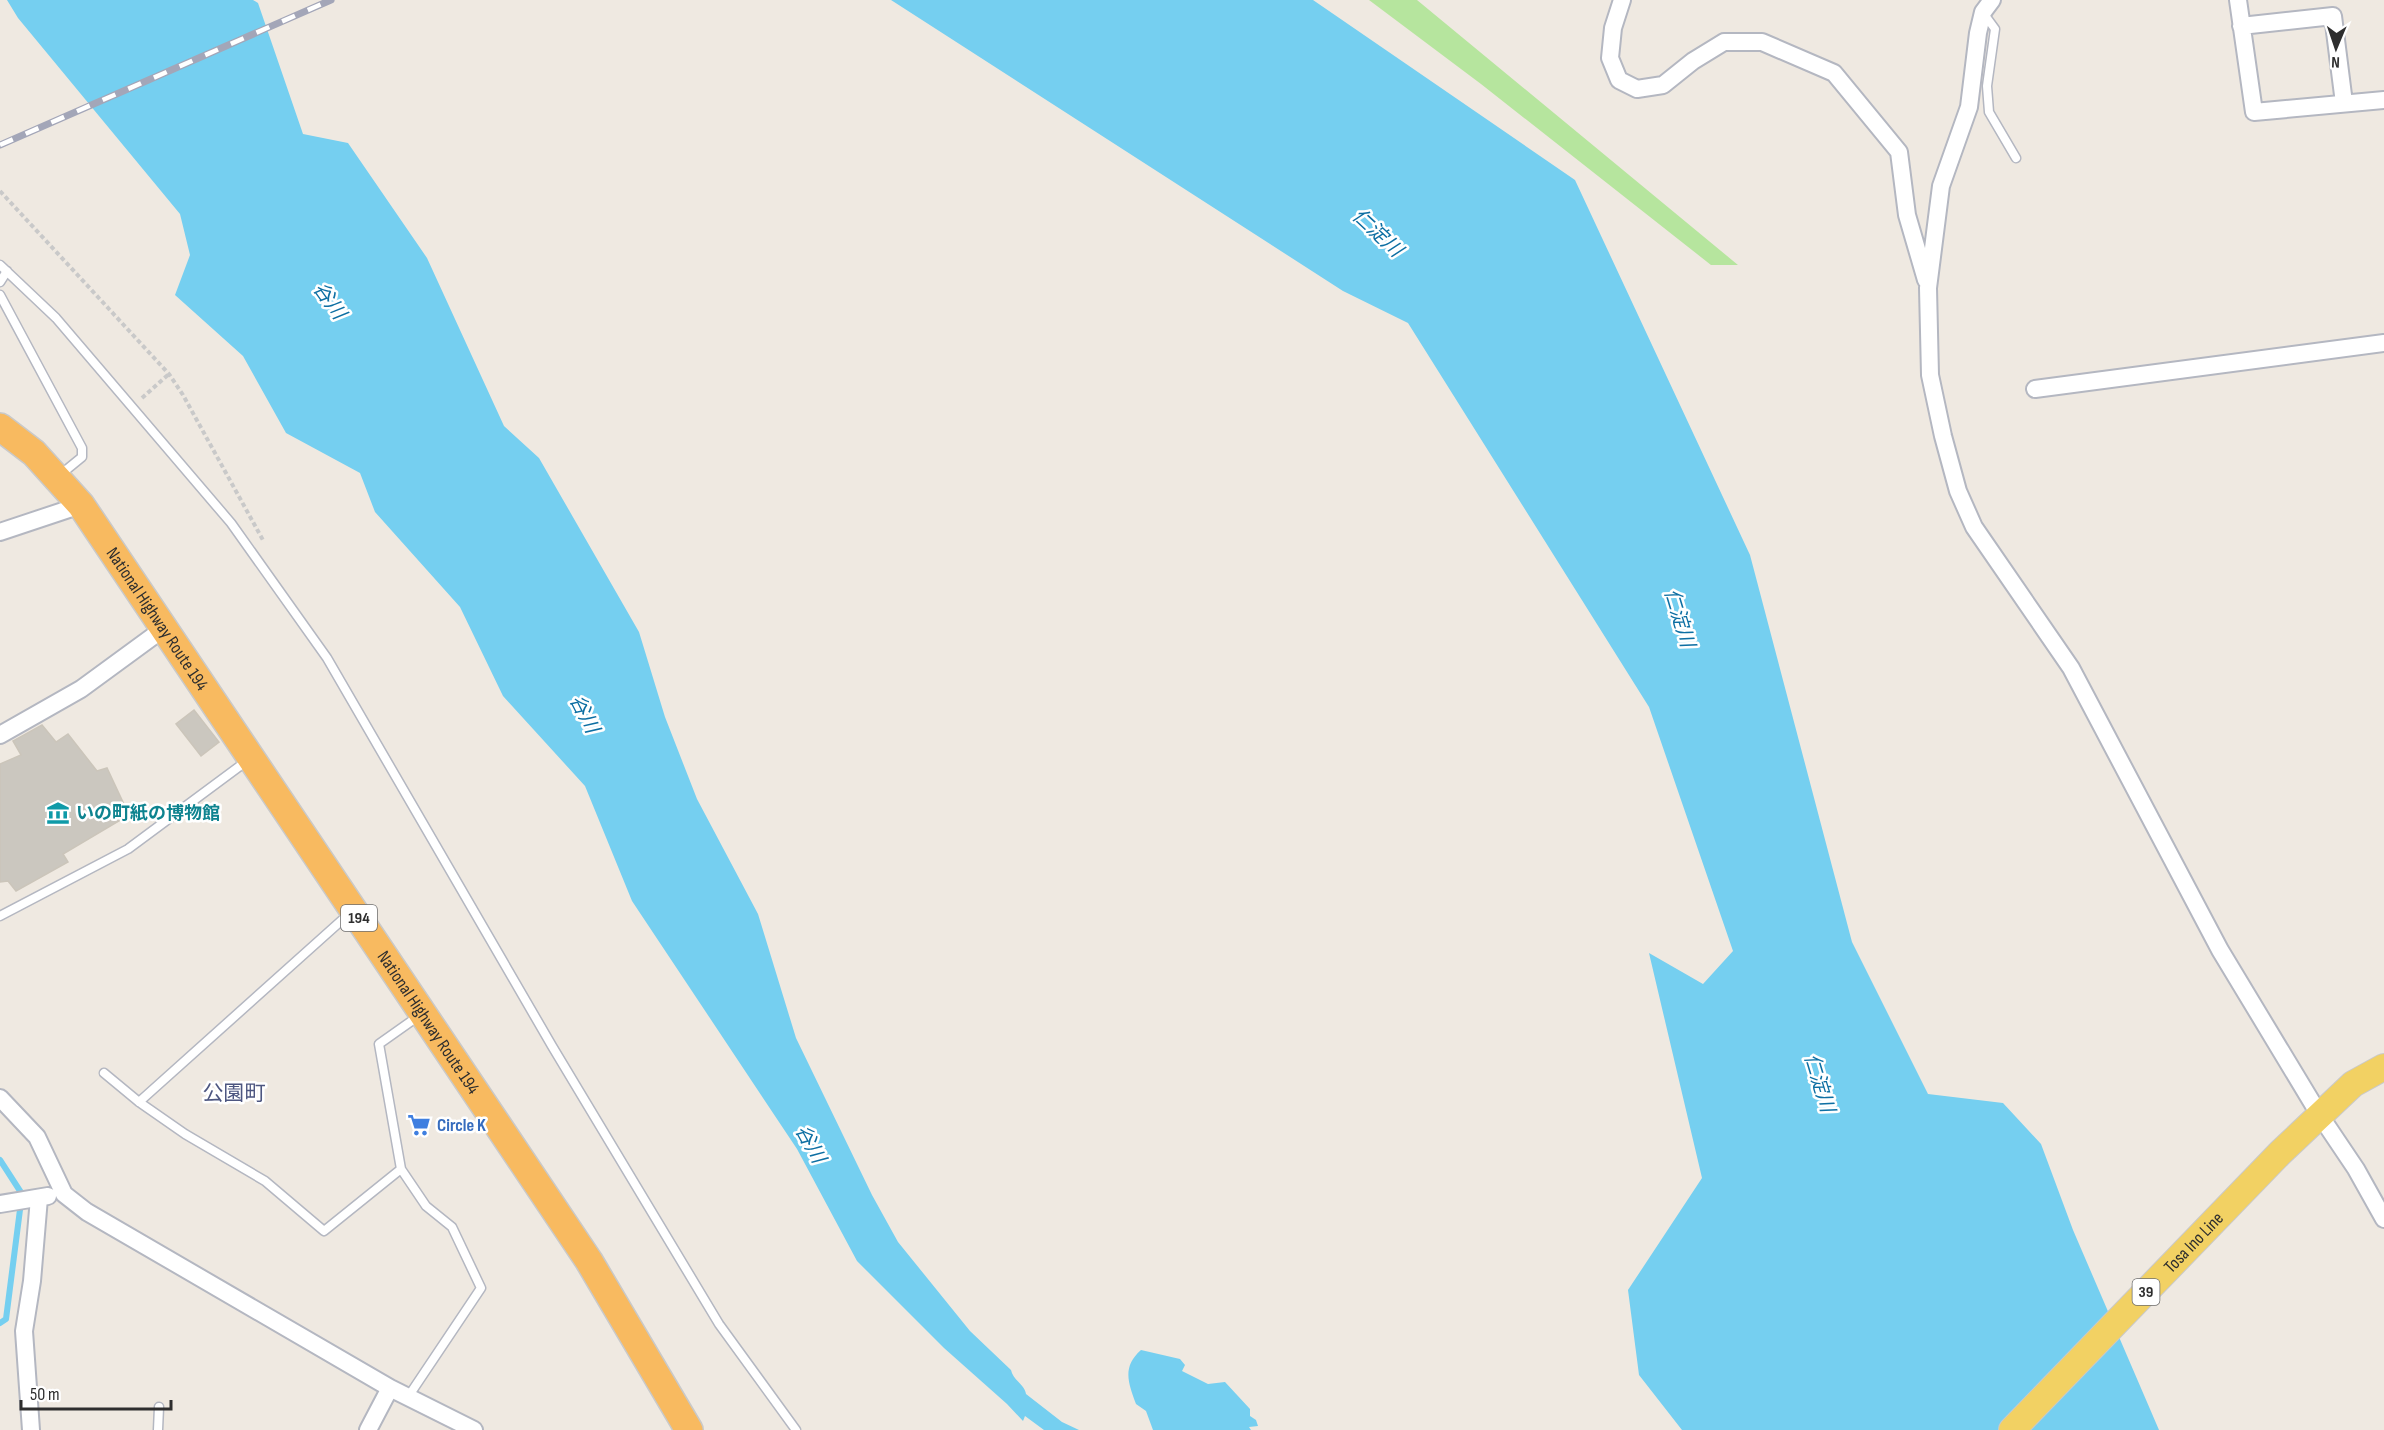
<svg xmlns="http://www.w3.org/2000/svg" width="2384" height="1430" font-family="'Sofia Sans Condensed','Noto Sans JP',sans-serif">
<rect width="100%" height="100%" fill="#efe9e1"/>
<path fill="#b6e59e" d="M1369,0H1417L1738,265H1711L1481,84Z"/>
<path fill="#75cff0" d="M7,0H253L258,3L303,134L348,143L427,258L504,426L539,458L639,632L665,717L697,799L758,914L796,1038L872,1195L898,1242L970,1331L1011,1370C1013,1380 1025,1385 1026,1394L1062,1422L1079,1430H1044L1025,1416L1023,1421L1007,1404L944,1348L857,1261L797,1149L632,901L585,786L503,696L460,607L375,512L360,473L286,433L243,356L175,295L190,255L180,214L18,18Z
M891,0H1313L1575,180L1750,555L1852,942L1928,1094L2003,1103L2041,1144L2073,1230L2159,1430H1682L1639,1375L1628,1290L1702,1178L1649,953L1703,984L1733,951L1649,707L1408,323L1343,291Z
M1141,1350L1180,1359L1185,1365L1182,1371L1208,1384L1225,1382L1250,1409V1416L1256,1420L1258,1426L1249,1427L1251,1430H1153L1146,1411L1136,1404C1128,1382 1122,1367 1141,1350Z"/>
<g fill="none" stroke-linecap="round" stroke-linejoin="round">
<path stroke="#75cff0" stroke-width="6" d="M0,1160L22,1194L6,1319L0,1323"/>
</g>
<path fill="#cbc7bf" stroke="#cbc5ba" stroke-width="1.5" d="M194,710L219,742L201,756L176,724Z
M42,725L56,742L68,734L97,771L107,768L129,815L63,854L68,862L16,891L8,881L0,882V764L21,755L13,741Z"/>
<g fill="none" stroke-linecap="round" stroke-linejoin="round">
<g stroke="#b4b7c1" stroke-width="11">
<path id="service" d="M1984,14L1995,29L1987,86L1989,112L2016,158
M0,265L56,318L231,523L327,658L552,1046L719,1324L796,1430
M0,282L7,271
M0,295L82,448V457L60,475
M0,916L128,849L248,760
M104,1073L139,1102L185,1134L265,1181L324,1231L401,1169L379,1044L420,1015
M139,1102L351,912
M401,1169L426,1206L452,1227L481,1288L408,1397
M158,1430L159,1407"/>
</g>
<g stroke="#b4b7c1" stroke-width="20">
<path id="minor" d="M1622,0L1613,28L1610,58L1619,80L1637,89L1663,85L1693,61L1724,42H1762L1834,73L1899,152L1907,215L1926,280
M1992,0L1983,12L1978,33L1969,107L1941,186L1928,288L1930,375L1943,436L1958,491L1974,527L2071,668L2220,950L2319,1114L2356,1169L2384,1219
M2238,0L2254,112L2384,100
M2241,26L2333,16L2344,103
M2035,389L2384,343
M0,532L81,505
M0,735L81,689L163,629
M0,1098L37,1137L64,1194L87,1212L390,1388L474,1430
M0,1204L48,1196
M31,1430L24,1331L32,1281L39,1198
M368,1430L390,1388"/>
</g>
<g stroke="#c9c9c9" stroke-width="28">
<g id="primary">
<path id="s1" d="M2012,1430L2280,1153L2353,1084L2384,1067"/>
</g>
</g>
<g stroke="#c9c9c9" stroke-width="30">
<g id="trunk">
<path id="s2" d="M0,427L34,453L81,505L589,1261L689,1430"/>
</g>
</g>
<path stroke="#c9c9c9" stroke-width="4" stroke-dasharray="4.5 3" stroke-linecap="butt" d="M0,191L169,374L183,395L264,542
M142,398L169,374"/>
<use href="#service" stroke="#fff" stroke-width="8"/>
<use href="#minor" stroke="#fff" stroke-width="16"/>
<use href="#primary" stroke="#f2d163" stroke-width="26"/>
<use href="#trunk" stroke="#f8ba60" stroke-width="27"/>
<g stroke="#a3a6b8" stroke-width="7">
<path id="rail" d="M0,145L331,0"/>
</g>
<use href="#rail" stroke="#fff" stroke-width="4.5" stroke-dasharray="14" stroke-linecap="butt"/>
</g>
<defs>
<g id="museum-bare" transform="scale(1.8)"><path d="M0-6L6-3V-2H-6V-3ZM-5-1h2V3h-2ZM-1-1h2V3h-2ZM3-1h2V3H3ZM-6 4H6V6H-6Z" fill="#0f9aa8" stroke="#fff" stroke-width="2.5" paint-order="stroke"/></g>
<g id="supermarket-bare" transform="scale(1.8)"><path d="M-6-5.5h2.5l.6 2H6L4.5 2H-2.5L-4.4-4H-6ZM-1.5 3.2a1.3 1.3 0 1 0 .1 0ZM3 3.2a1.3 1.3 0 1 0 .1 0Z" fill="#3f7fe0" stroke="#fff" stroke-width="2.5" paint-order="stroke"/></g>
</defs>
<g fill-rule="evenodd">
<use href="#museum-bare" x="58" y="813"/>
<use href="#supermarket-bare" x="419" y="1125"/>
</g>
<g text-anchor="middle" dominant-baseline="central" stroke-width="5" stroke-linejoin="round" paint-order="stroke">
<g fill="#fff" stroke="#6d6d6d" stroke-width="1.5">
<rect x="341" y="905" width="36" height="26" rx="4.5"/>
<rect x="2132.5" y="1279" width="27" height="26" rx="4.5"/>
</g>
<g font-size="16" font-weight="bold" fill="#2e2e2e">
<text x="359" y="918">194</text>
<text x="2146" y="1292">39</text>
</g>
<g font-size="18" fill="#2e2e2e" stroke="#fff">
<text stroke="none"><textPath href="#s2" startOffset="250">National Highway Route 194</textPath></text>
<text stroke="none"><textPath href="#s2" startOffset="736">National Highway Route 194</textPath></text>
<text stroke="none"><textPath href="#s1" startOffset="261">Tosa Ino Line</textPath></text>
</g>
<g font-size="18" font-weight="bold" fill="#0d838f" stroke="#fff" text-anchor="start">
<text x="76" y="813">いの町紙の博物館</text>
</g>
<g font-size="18" font-weight="bold" fill="#366cbe" stroke="#fff" text-anchor="start">
<text x="437" y="1125">Circle K</text>
</g>
<g font-size="20" font-style="italic" fill="#0d6fa3" stroke="#fff">
<text transform="translate(1377 233) rotate(43)">仁淀川</text>
<text transform="translate(329 301) rotate(54)">谷川</text>
<text transform="translate(1679 618) rotate(73)">仁淀川</text>
<text transform="translate(584 714) rotate(63)">谷川</text>
<text transform="translate(1819 1083) rotate(73)">仁淀川</text>
<text transform="translate(810 1144) rotate(61)">谷川</text>
</g>
<g font-size="21" fill="#4d5680" stroke="#fff">
<text x="234" y="1093">公園町</text>
</g>
</g>
<g transform="translate(2336 48) rotate(182)" stroke="#ffffff" stroke-width="4.5" paint-order="stroke">
<path d="M0-4.5L10 22L0 15L-10 22Z" fill="#2e2e2e"/>
<text y="-9" font-size="16" font-weight="bold" text-anchor="middle" fill="#2e2e2e">N</text>
</g>
<path d="M21 1400v9h150v-9" fill="none" stroke="#2e2e2e" stroke-width="3"/>
<text x="30" y="1400" font-size="18" fill="#2e2e2e" stroke="#ffffff" stroke-width="4.5" paint-order="stroke">50 m</text>
</svg>
